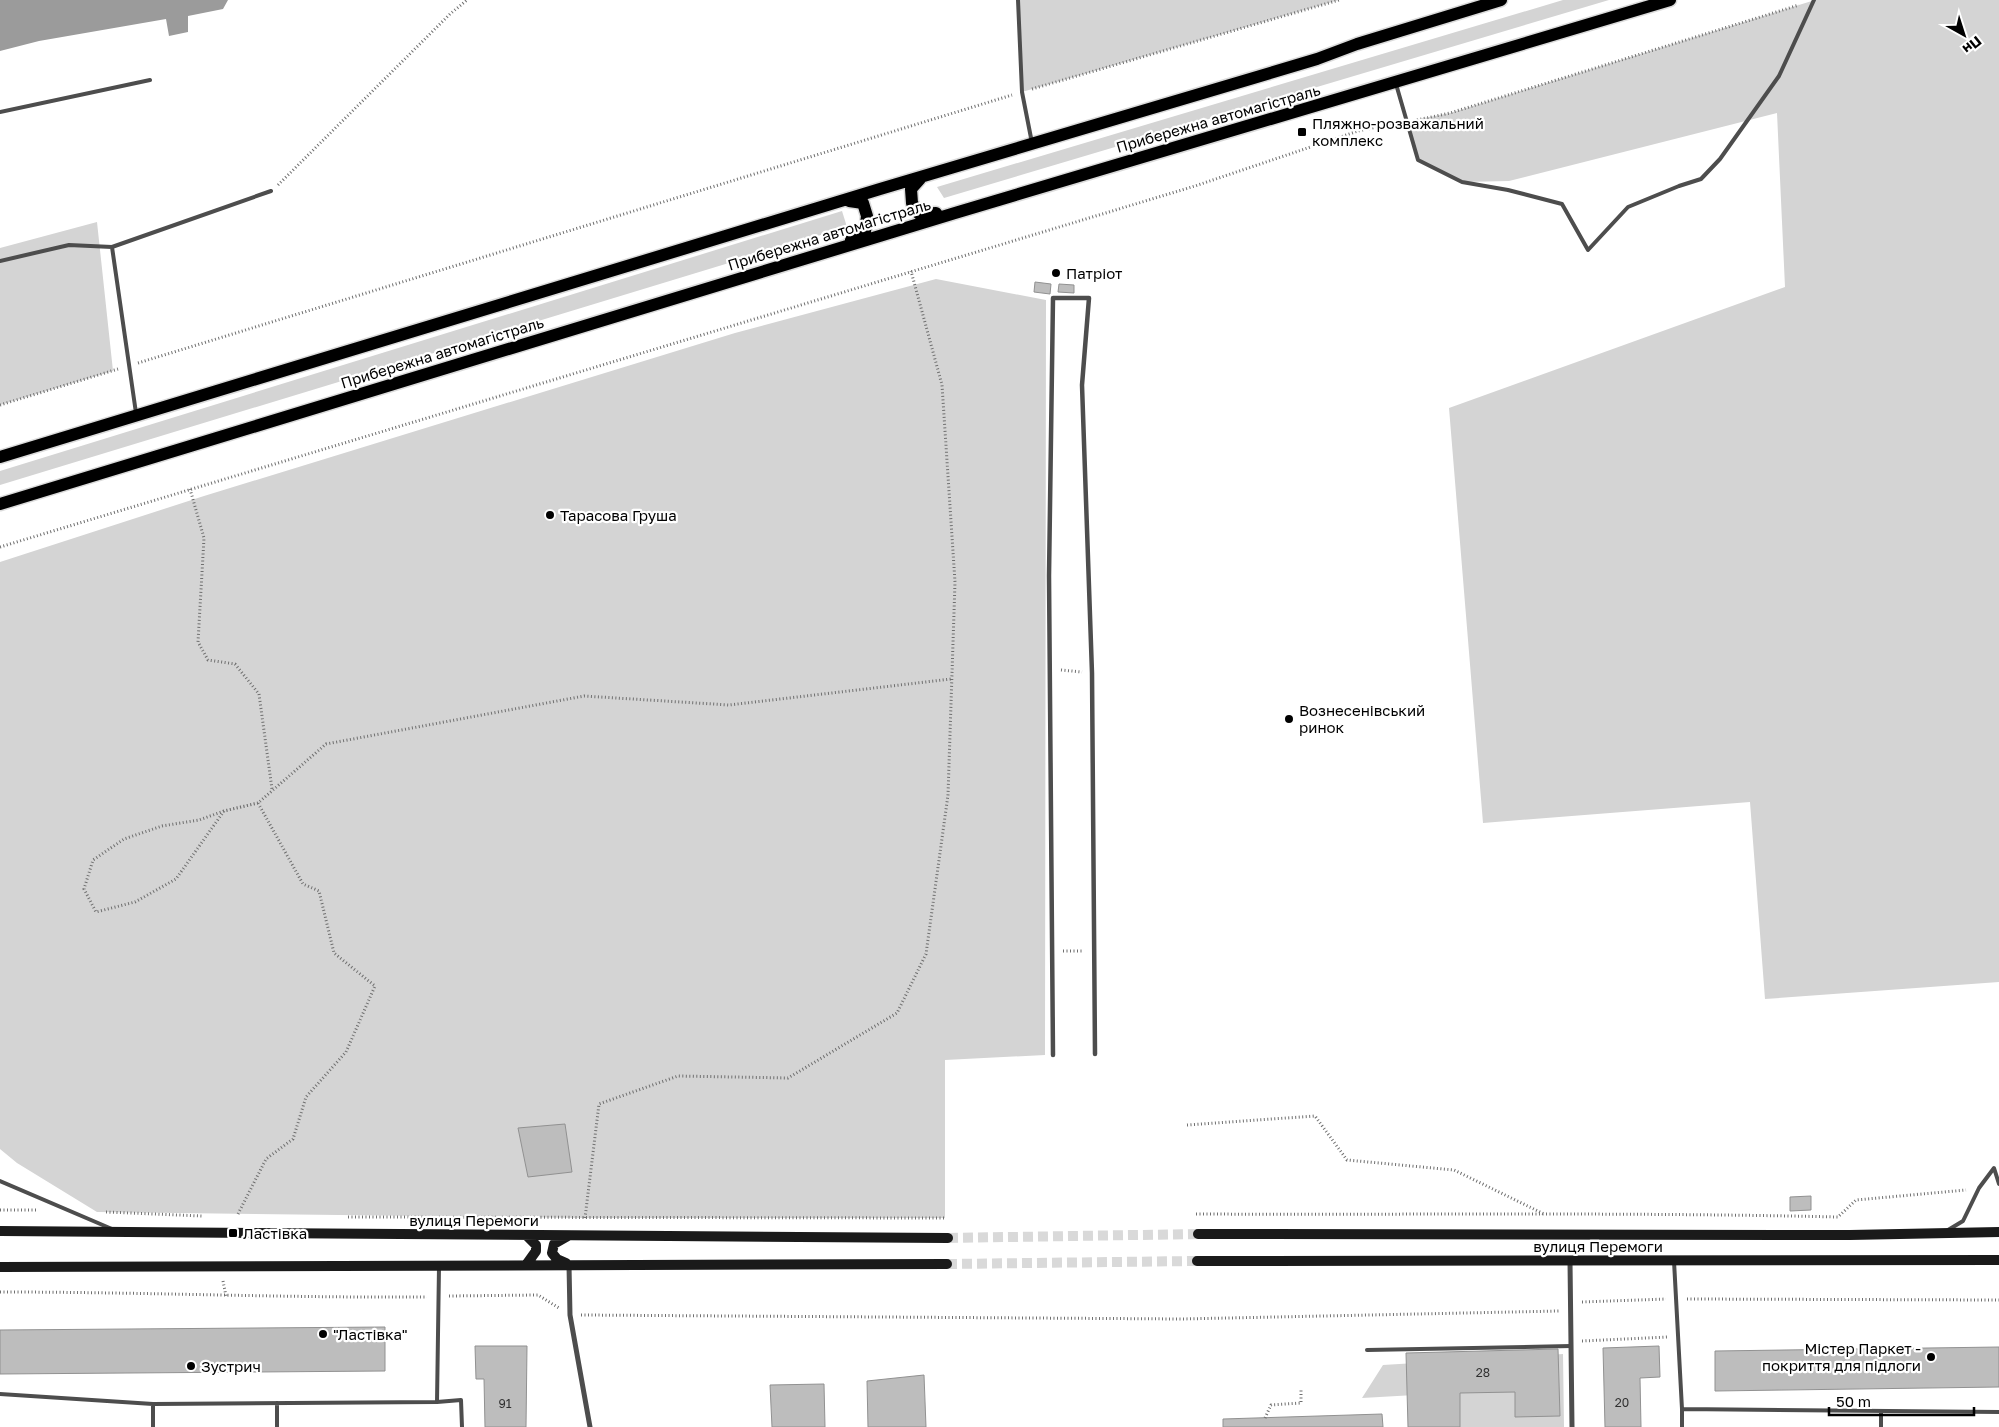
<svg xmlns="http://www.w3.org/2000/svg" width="1999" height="1427" font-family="'Golos Text',sans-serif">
<rect width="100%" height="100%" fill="#fff"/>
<path fill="#d4d4d4" d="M1018,0H1339L1022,92Z
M1563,0H1609L944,198L937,187Z
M1815,0H1999V982L1765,999L1750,802L1483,823L1449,408L1785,287L1777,113L1509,181L1462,182L1418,160L1409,121L1450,113Z
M842,211L847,227L0,485V471Z
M97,222L113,371L0,405V248Z
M936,279L1046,300L1045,1055L945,1060V1218H585L97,1212L17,1163L0,1149V562L204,496L735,333Z
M1563,1354L1564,1427H1453L1450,1393L1362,1398L1383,1365Z"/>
<path fill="#9b9b9b" d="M0,0H228L223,9L188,16V32L169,36L166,19L39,41L0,51Z"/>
<path fill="#bdbdbd" stroke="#919191" d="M1035,282L1051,284L1050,294L1034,292Z
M1059,284L1074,285V293L1058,292Z
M565,1124L572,1172L528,1177L518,1128Z
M1811,1196V1210L1790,1211V1197Z
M385,1327V1371L0,1374V1330Z
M475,1346H527L526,1427H485L484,1379H476Z
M1659,1346L1660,1377L1640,1378L1641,1427H1605L1603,1348Z
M1999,1347V1387L1715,1391V1351Z
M1558,1349L1560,1416L1515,1417V1392L1460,1393V1427H1408L1406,1353Z
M924,1375L926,1427H868L867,1381Z
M824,1384L825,1427H772L770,1385Z
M1382,1414L1383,1427H1223V1419Z"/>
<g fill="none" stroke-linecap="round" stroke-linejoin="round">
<path stroke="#d9d9d9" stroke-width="10" stroke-dasharray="10 5" stroke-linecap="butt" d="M948,1238L1198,1234
M947,1264L1197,1261"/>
<g stroke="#dbdbdb" stroke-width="15">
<path id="primary" d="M920,179L911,189L912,203L919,214L936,213
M849,201L863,203L867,216L865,232L851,240
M0,457L880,189L1317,59L1357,44L1501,0
M0,504L955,213L1670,0"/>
</g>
<path stroke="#6f6f6f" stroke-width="3" stroke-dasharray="1 2.5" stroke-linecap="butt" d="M1032,89L1339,0
M1417,120L1450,113L1799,5
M278,185L450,14L467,0
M138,363L1012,95
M0,405L118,369
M190,489L204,538L198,642L208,660L235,664L259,694L272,789
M0,547L1195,186L1358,131L1396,123
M1061,670L1082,672
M258,803L224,811L199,820L162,826L124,839L93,860L84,889L96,912L135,902L176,879L224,811L258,803
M1063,951H1084
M1187,1125L1315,1116L1347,1160L1454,1170L1544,1214
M0,1210H37
M106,1212L202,1216
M238,1214L266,1159L293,1139L306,1097L346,1052L375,986L334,953L319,891L303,884L258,803L326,744L584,696L729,705L951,679
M1196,1214C1410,1215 1624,1212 1838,1217L1856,1200L1966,1190
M348,1217L945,1218
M585,1218L599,1104L678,1076L788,1078L897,1013L926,954L948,795L955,582L942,385L911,271
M223,1281L226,1296
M0,1292C143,1292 285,1298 427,1297
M449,1296L538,1295L559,1308
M1687,1299L1999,1300
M1582,1302L1666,1299
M581,1315L1181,1319L1559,1311
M1582,1341L1668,1337
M1265,1418L1271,1405L1301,1403V1389"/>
<path stroke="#4d4d4d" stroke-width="4" d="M1018,0L1022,92L1032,143
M1396,84L1418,160L1462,182L1508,190L1562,204L1588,250L1628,207L1679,186L1701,179L1720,159L1779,76L1814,0
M0,112L150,80
M112,247L136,413
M0,261L69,245L112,247L271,191
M0,1181L112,1229
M1948,1230L1963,1221L1979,1188L1994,1168L1999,1184
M1674,1261L1682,1409
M439,1267L437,1402L461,1400L462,1427
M1367,1350L1571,1346
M0,1394L153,1404L437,1402
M277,1403V1427
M153,1404V1427
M1881,1413V1427
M1682,1427V1409L1999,1412"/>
<path stroke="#4d4d4d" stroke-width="4.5" d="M1053,1055L1049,576L1053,298H1089L1082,385L1092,673L1095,1054"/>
<path stroke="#4d4d4d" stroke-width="5" d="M1570,1261L1572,1427
M569,1265L570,1315L590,1427"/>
<path stroke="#1a1a1a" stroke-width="10" d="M0,1231L948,1238
M1198,1234L1850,1235L1999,1232
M526,1235L536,1245V1251L526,1265
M1197,1261L1999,1260
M566,1263L557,1259L552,1253L554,1244L568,1236
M0,1267L947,1264"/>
<use href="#primary" stroke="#000" stroke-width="12"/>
</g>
<g fill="#000" stroke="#fff" stroke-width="2">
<rect x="1297" y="127" width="10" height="10" rx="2.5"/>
<circle cx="1056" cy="273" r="5"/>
<circle cx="550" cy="515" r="5"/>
<circle cx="1289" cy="719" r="5"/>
<rect x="228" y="1228" width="10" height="10" rx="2.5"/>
<circle cx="323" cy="1334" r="5"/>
<circle cx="1931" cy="1357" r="5"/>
<circle cx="191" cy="1366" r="5"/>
</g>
<g text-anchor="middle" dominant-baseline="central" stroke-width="4.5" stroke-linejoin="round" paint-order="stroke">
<g font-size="12" fill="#2f2f2f">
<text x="1483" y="1372">28</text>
<text x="1622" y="1402">20</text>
<text x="505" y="1403">91</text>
</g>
<g font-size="15" fill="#000" stroke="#fff">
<text transform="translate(1218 118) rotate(-16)">Прибережна автомагістраль</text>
<text transform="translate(829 234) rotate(-17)">Прибережна автомагістраль</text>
<text transform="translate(442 352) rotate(-17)">Прибережна автомагістраль</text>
<text x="474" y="1220">вулиця Перемоги</text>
<text x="1598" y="1246">вулиця Перемоги</text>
</g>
<g font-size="15" fill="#000" stroke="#fff" text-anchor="start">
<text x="1312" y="123">Пляжно-розважальний<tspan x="1312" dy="17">комплекс</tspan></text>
<text x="1066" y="273">Патріот</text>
<text x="560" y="515">Тарасова Груша</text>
<text x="1299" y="710">Вознесенівський<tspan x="1299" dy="17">ринок</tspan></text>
<text x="243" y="1233">Ластівка</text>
<text x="333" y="1334">"Ластівка"</text>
<text x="1921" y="1348" text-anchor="end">Містер Паркет -<tspan x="1921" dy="17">покриття для підлоги</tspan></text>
<text x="201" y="1366">Зустрич</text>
</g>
</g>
<g transform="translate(1964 35) rotate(141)" stroke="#ffffff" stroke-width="4" paint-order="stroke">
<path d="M0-4L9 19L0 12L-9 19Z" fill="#000000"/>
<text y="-8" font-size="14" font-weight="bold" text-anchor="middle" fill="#000000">Пн</text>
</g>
<path d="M1829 1407v8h145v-8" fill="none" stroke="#000000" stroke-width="2.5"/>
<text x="1836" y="1407" font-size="15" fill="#000000" stroke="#ffffff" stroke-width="4" paint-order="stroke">50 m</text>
</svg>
